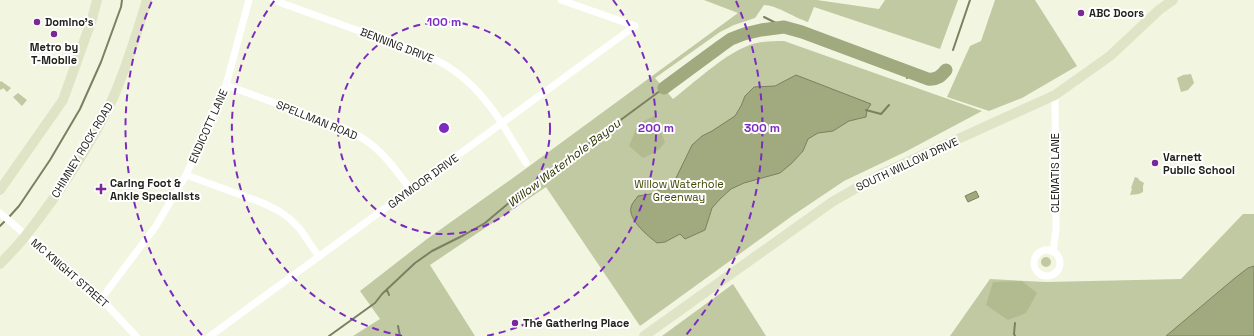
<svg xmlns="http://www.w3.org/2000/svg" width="1254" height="336" font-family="'Space Grotesk',sans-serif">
<rect width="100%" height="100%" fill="#f2f6e0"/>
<path fill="#c1c9a2" d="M704,0H817L879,9L885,0H958L940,49L814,7L808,22C795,18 776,5 764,5L755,18L734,25L720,32L655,78L673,99C694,83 721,57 745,47C757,41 772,41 784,41L982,111L905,152L844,181L792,216L640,326L546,187L430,265L475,336H353L380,319L360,291L427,239L524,170L738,13Z
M995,0H1035L1077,66L1022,98L989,111L947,97L970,46L981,41Z
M1191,74L1194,83L1188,90L1181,92L1177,78L1183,75Z
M1,81L11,88L7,92L3,88L1,90L0,89V82Z
M18,93L27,100L22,106L13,97Z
M1135,177L1138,178L1139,180L1144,183L1143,186V192L1139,194L1130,195L1132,189L1131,188Z
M1243,214H1254V336H950L990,279L1046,282L1181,279Z
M1041 262a5 5 0 1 1 10 0a5 5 0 1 1-10 0Z
M733,284L766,336H662Z"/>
<path fill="#b2ba90" d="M654,116L665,142C660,151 652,154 643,158L629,146L638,124Z
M1022,281L1037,293L1026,313L1008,320L986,305L993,282Z"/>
<path fill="#a1a97f" stroke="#7b8061" d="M796,75L871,104L867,110L866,117L849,121L833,131L818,133L808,139L803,151L792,163L780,173L744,183L731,189L721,198L712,208L705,230L685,239L680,234L665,242L657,243C648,236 628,220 631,207C632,203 636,199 638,196L651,194L662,189L676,178L692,145L702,136L712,131L735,116L741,106L745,96L754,87L775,86Z
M976,191L979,197L968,202L965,196Z
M1254,266V336H1166L1235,278L1248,268Z"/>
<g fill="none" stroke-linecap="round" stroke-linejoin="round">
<path stroke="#7b8061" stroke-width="2" d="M764,17L784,27
M953,50L970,0
M907,78L909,72
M866,110L881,114L889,105
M9,217L19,206L50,160L80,109L101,62L121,7L122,0
M0,226L6,220
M387,290L389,295
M1015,323L1014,334L1015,336
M398,326L400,336
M329,336L375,303L382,294L415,263L432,251L464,235L485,223L516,197L664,88"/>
<path stroke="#a1a97f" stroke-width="13" d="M664,88L721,46L731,39L744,34L761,30L784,27L802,32L928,79C937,80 941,76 946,70"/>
<path stroke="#fff" stroke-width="7" d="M273,0C307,12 342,25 376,37C405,47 437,56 461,76C490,99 507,132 526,163
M561,0L635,26
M226,85L346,129C379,145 389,161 411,190
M186,175L263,203L279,211L290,219L300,229L319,257
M0,213L101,299L136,336
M1034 263a13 13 0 1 1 26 0a13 13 0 1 1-26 0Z
M1053,252L1056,230L1055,95
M101,299L156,226L186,175L226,85L249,0
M210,336L635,26"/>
<path stroke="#e0e4c6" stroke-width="10" d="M0,190L63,100L92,19L97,0
M0,264C9,254 19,245 27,234C60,192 90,146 113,98C127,66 137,33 147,0
M644,336L832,202L881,174L1055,95L1110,56L1159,10L1173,0"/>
</g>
<g fill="none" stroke="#7b2cbf" stroke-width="2" stroke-dasharray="7 5">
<circle cx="444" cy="128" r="106"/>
<path d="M402 336A212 212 0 0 1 275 0M613 0A212 212 0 0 1 486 336"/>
<path d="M202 335A318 318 0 0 1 152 1M736 1A318 318 0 0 1 686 335"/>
</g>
<g fill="#7b2897" stroke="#fff" stroke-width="1.5">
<circle cx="1081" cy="13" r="4"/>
<circle cx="37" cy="22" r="4"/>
<circle cx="54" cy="34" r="4"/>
<circle cx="1155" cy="163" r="4"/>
<path d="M99 183h4v4h4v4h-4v4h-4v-4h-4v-4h4z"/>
<circle cx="515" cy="323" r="4"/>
</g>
<g text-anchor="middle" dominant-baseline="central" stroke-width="4" stroke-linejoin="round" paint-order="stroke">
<g font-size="11" font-weight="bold" fill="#21221a" stroke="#fff" text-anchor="start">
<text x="1089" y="13">ABC Doors</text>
<text x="45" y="22">Domino's</text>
<text x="54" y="47" text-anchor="middle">Metro by<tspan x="54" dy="13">T-Mobile</tspan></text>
<text x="1163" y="157">Varnett<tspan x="1163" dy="13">Public School</tspan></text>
<text x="110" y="183">Caring Foot &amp;<tspan x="110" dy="13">Ankle Specialists</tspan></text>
<text x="523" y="323">The Gathering Place</text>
</g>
<g font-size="11" fill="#21221a" stroke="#fff">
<text transform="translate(397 45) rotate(21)">BENNING DRIVE</text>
<text transform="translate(317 120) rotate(22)">SPELLMAN ROAD</text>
<text transform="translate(208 126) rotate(-66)">ENDICOTT LANE</text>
<text transform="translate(82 150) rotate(-59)">CHIMNEY ROCK ROAD</text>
<text transform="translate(907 164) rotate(-25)">SOUTH WILLOW DRIVE</text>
<text transform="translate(1055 173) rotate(-90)">CLEMATIS LANE</text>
<text transform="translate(423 181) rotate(-36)">GAYMOOR DRIVE</text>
<text transform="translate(70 273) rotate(41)">MC KNIGHT STREET</text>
</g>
<g font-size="11" fill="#434b04" stroke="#fff">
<text x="679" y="184">Willow Waterhole<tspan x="679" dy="13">Greenway</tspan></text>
</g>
<g font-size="12" font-style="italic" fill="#2f3502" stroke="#fff">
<text transform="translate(564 163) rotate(-37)">Willow Waterhole Bayou</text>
</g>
</g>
<circle cx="444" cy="128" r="6" fill="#7b2cbf" stroke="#fff" stroke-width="2"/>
<g font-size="12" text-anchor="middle" font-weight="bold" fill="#7b2cbf" stroke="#fff" stroke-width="4" stroke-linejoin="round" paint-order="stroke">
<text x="444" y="26">100 m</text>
<text x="656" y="132">200 m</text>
<text x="762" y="132">300 m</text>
</g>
</svg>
